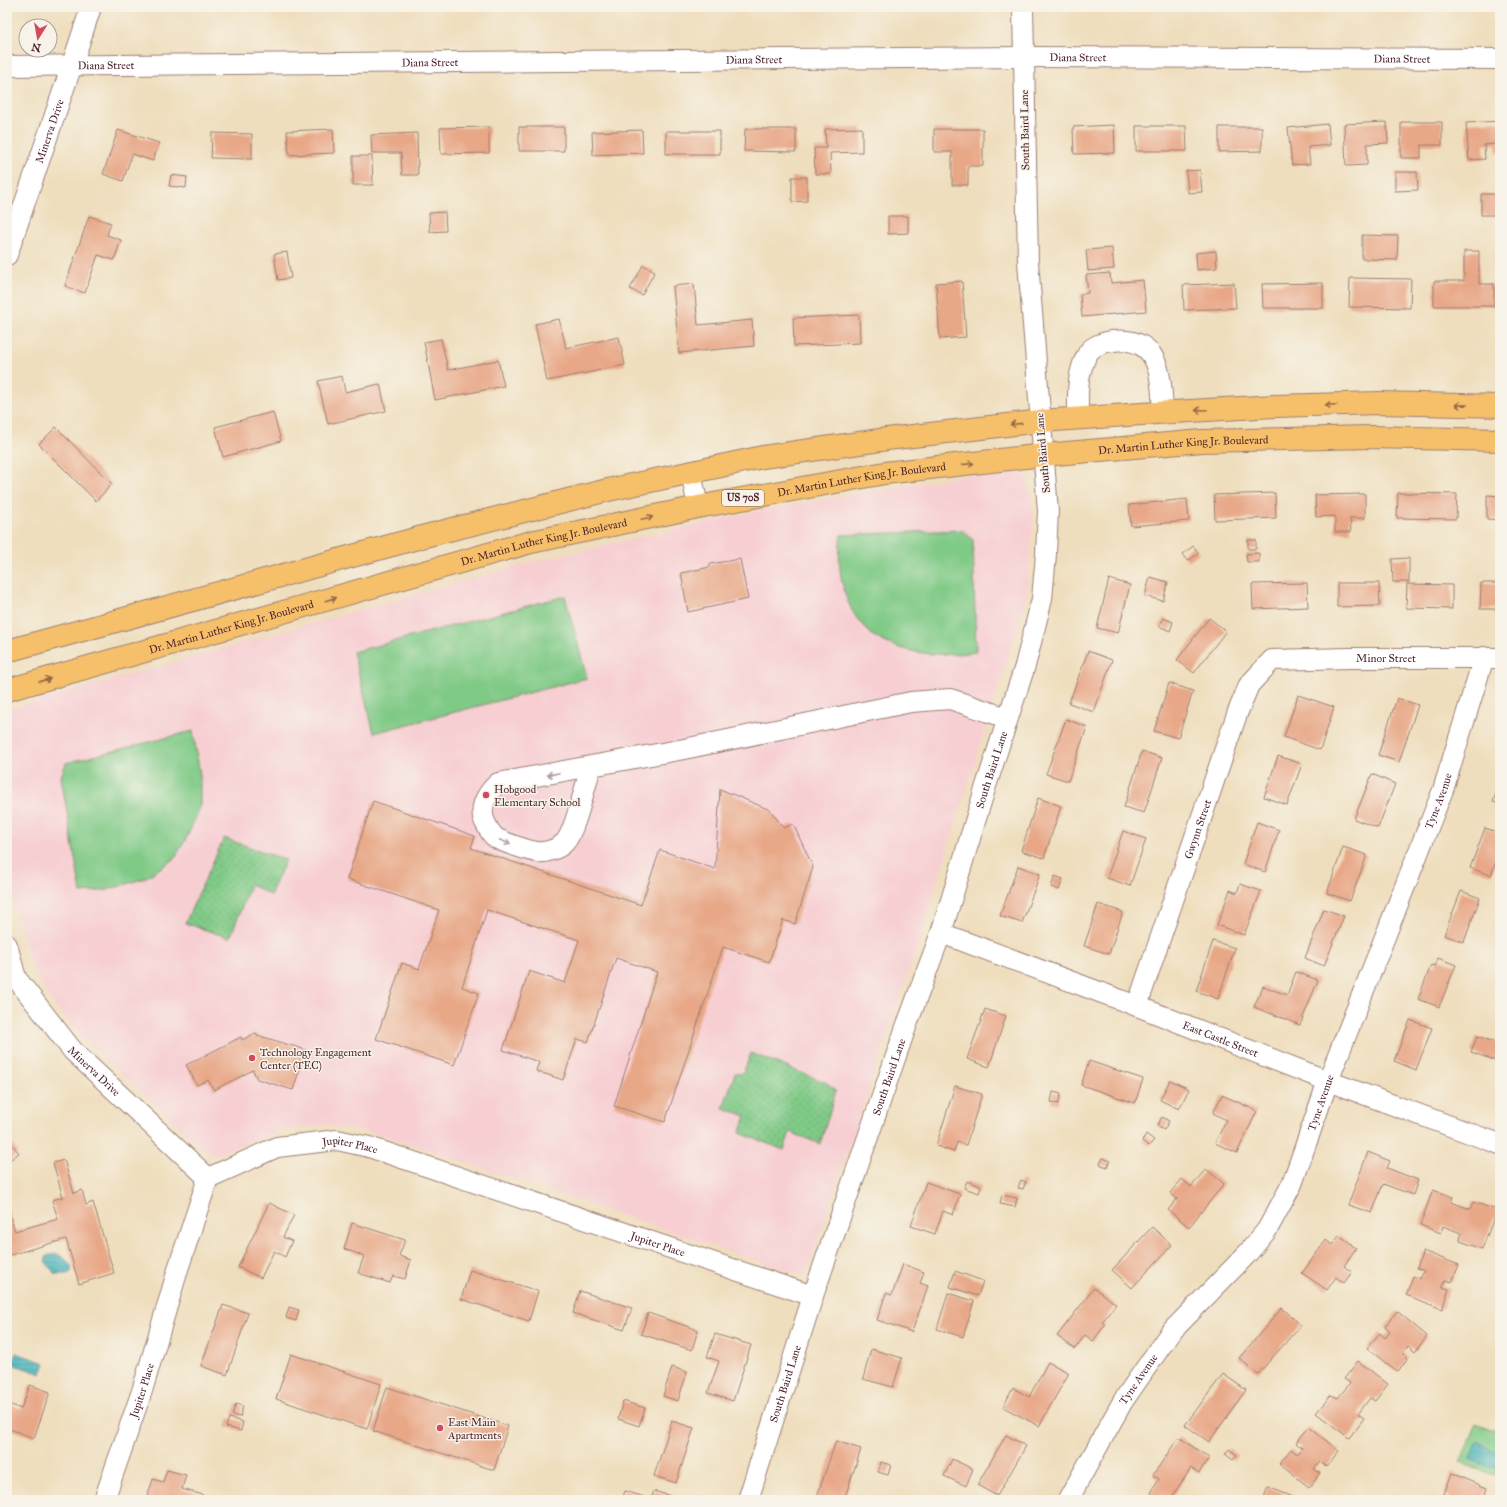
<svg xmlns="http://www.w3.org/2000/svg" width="1507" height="1507" font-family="'IM FELL Great Primer',serif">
<defs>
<pattern id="park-dots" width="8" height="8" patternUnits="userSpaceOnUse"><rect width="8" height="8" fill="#80ca87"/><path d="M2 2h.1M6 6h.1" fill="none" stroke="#70ad75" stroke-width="1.8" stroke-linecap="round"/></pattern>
<pattern id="water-rules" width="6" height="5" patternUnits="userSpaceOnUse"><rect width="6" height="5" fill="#45b5bc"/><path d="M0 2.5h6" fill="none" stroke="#3c9399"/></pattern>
</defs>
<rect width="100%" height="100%" fill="#f7f3e8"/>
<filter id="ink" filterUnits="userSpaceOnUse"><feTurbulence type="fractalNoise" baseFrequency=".025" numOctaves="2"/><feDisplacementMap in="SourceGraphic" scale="8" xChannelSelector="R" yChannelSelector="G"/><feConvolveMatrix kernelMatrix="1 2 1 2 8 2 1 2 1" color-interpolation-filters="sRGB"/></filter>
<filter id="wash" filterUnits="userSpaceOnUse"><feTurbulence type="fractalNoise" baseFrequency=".012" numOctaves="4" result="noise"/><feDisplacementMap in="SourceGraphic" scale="16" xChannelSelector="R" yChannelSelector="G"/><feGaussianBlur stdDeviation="0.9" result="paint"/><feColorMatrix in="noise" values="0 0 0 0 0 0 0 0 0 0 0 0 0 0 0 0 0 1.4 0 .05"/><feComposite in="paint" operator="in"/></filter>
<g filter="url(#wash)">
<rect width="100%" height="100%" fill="#efdebd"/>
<path fill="#f7cfd3" d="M1004,469L1026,476L1034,515L1026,599L918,944L805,1277L380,1134L326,1125L292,1128L235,1147L216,1155L202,1148L78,1034L47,995L32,967L7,880V709L531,562L761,510Z"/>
<path fill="url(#park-dots)" stroke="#657459" d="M224,838L286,860L270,895L255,887L250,885L230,938L185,923Z
M751,1053L827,1083L835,1090V1094L820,1144L790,1132L784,1150L740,1133L746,1116L723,1108L735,1073L740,1074L744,1071Z"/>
<path fill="#80ca87" stroke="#657459" d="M962,530L973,540L976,652C941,657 906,655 875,637C871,635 868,630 864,627C842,603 836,567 841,535Z
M565,596L587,678L374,733L353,652Z
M193,731L200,775V808L186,839L174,859L145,878L108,890L81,893L61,777L66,763Z
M1476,1423L1500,1432V1477L1460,1463Z"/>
<path fill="url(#water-rules)" stroke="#486a74" d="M56,1253C62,1257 74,1263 71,1272L67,1274H55L45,1261L47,1256Z
M16,1353L45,1363L41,1374L12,1364Z
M1477,1442L1500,1453V1471L1469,1459Z"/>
<g id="blocks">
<path fill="#e8a888" d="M1500,121V152H1497L1496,144L1484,145L1485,159L1469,160L1466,123Z
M1387,122L1388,143L1367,144V165L1346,166L1344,124Z
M1401,122H1442V145H1421V158H1401Z
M1328,124L1330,145L1308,147L1310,164L1292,165L1288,128Z
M1114,125L1115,153L1074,154L1073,127Z
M1136,126H1186L1187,151H1136Z
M489,127V153L441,154L440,128Z
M519,127H564V151H519Z
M1219,127H1262V151L1219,152Z
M862,128V152L830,153L831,174H815L814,148H826L825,129Z
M333,129L334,153L289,155L287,131Z
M745,129H796V152L744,151Z
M934,129H983V166H968V185H952V152H934Z
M118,130L159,143L153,161L132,154L123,181L103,174Z
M642,130L643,153L593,155L592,132Z
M666,131H720V154H666Z
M212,133L252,134V159L211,158Z
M417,133L418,175H402L401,153H372L371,135Z
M353,156H372L373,185H353Z
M1200,170L1202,192L1188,193L1186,171Z
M1395,172H1417L1418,190L1395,191Z
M171,175L187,177L186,188L169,186Z
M792,177H807V201L792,202Z
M1481,194H1500V215H1481Z
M445,212L446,231L430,232L429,213Z
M89,216L111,223L107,235L121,240L114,260L98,255L85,293L65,286Z
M888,216H908V233L888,234Z
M1362,235L1398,236L1397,260L1362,259Z
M1112,248L1114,269L1088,271L1086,250Z
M1216,251L1217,268L1197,270L1196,253Z
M1464,251H1479V284H1494V306H1434V281H1464Z
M287,252L291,278L278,280L274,254Z
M643,265L655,271L642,295L630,289Z
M1110,273L1111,283L1143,280L1146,311L1082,317L1080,294L1088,293L1086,275Z
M1350,278L1411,279L1410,308L1349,307Z
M962,281L966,337L940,339L936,283Z
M1234,283L1236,308L1184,310L1183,285Z
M1323,283V308H1263L1262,284Z
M694,284L698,325L752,320L754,346L679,353L673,286Z
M859,315L860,343L794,346L793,318Z
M559,319L566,348L619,337L625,365L547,381L535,324Z
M441,339L448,370L498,360L504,386L435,400L424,342Z
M342,376L345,392L380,384L386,411L328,424L318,381Z
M273,412L281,441L223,457L215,427Z
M56,427L112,484L96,501L39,444Z
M1275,493L1276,518L1215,520L1214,495Z
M1398,493L1457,494L1456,519L1397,518Z
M1365,494V518H1350L1351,532H1335V516L1316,517L1315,495Z
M1487,495L1500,496V520L1487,519Z
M1187,499L1189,521L1131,526L1129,505Z
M1248,540H1256V549H1248Z
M1193,546L1199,553L1188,561L1183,554Z
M1259,553V562H1247L1246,554Z
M1409,558V582H1393L1392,559Z
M740,559L748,599L688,612L681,573L710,567V564Z
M1150,577L1168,582L1163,601L1145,596Z
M1109,579L1130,585L1118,633L1097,628Z
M1307,583L1308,607L1253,609L1252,584Z
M1337,583H1379L1380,606L1337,607Z
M1481,583H1500V609H1480Z
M1407,584L1452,585V609L1406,608Z
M1163,618L1173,622L1170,631L1159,626Z
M1209,618L1226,631L1194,673L1177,660Z
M1088,651L1112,660L1094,712L1069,703Z
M1169,683L1193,691L1178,738L1154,731Z
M1298,695L1334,707L1320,750L1284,737Z
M1397,698L1418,705L1399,762L1378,755Z
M1066,719L1087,727L1068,781L1046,774Z
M1142,751L1162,758L1144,813L1124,807Z
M1278,756L1302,764L1287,805L1264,797Z
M1372,774L1395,784L1378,828L1354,819Z
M1500,782V804L1493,802Z
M720,789L770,810L784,828L793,824L813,867L795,924L783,920L769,962L723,947L665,1122L614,1106L657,972L616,958L588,1042L577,1039L563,1080L536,1071L539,1062L503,1050L529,971L565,983L579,940L487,910L462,987L479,993L454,1065L376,1039L402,963L419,969L439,910L347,879L373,801L475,836L471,848L641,905L660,850L715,869Z
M1038,798L1061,806L1044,858L1021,851Z
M1257,822L1279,830L1265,872L1243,864Z
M1485,828L1500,833V851L1491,875L1470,868Z
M1123,831L1146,839L1130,886L1107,878Z
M1343,847L1367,855L1350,901L1327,893Z
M1018,866L1040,874L1022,923L1000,916Z
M1055,876L1063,879L1059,890L1051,887Z
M1240,884L1261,891L1244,935L1217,925L1230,890L1237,893Z
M1461,891L1480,898L1464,942L1444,935Z
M1098,904L1123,912L1109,954L1084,946Z
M1324,909L1344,916L1324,966L1305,958Z
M1213,941L1235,948L1218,999L1196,991Z
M1438,958L1456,965L1439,1007L1418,999L1431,965L1435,966Z
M1296,972L1318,980L1300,1025L1254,1007L1263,986L1287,995Z
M985,1009L1006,1016L989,1067L967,1059Z
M1410,1020L1432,1028L1416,1070L1394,1061Z
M256,1033L258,1037L260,1036L306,1050L293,1090L257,1079L253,1070L214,1090L208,1080L197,1085L186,1065L241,1037L242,1040Z
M1477,1036L1500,1044V1050L1496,1061L1471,1052Z
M1089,1061L1143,1079L1135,1103L1081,1085Z
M1170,1080L1189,1089L1179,1109L1160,1100Z
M955,1086L982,1094L966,1145L957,1142L954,1152L936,1146Z
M1053,1092L1061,1094L1058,1104L1051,1102Z
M1222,1095L1257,1111L1237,1153L1215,1143L1226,1120L1213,1113Z
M1162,1117L1169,1121L1164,1130L1157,1126Z
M1146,1134L1154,1140L1149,1146L1142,1141Z
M7,1138L19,1153L7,1162Z
M1368,1152L1390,1161L1387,1168L1418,1180L1413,1195L1383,1184L1372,1213L1348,1205Z
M1103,1158L1110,1161L1107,1167L1100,1164Z
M64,1160L74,1193L82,1190L86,1205L93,1202L114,1273L79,1284L66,1239L7,1256V1206L15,1231L58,1219L52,1200L63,1197L53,1163Z
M1206,1169L1224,1184L1189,1227L1168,1210L1177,1199L1170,1193L1182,1179L1191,1187Z
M1021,1180L1026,1182L1023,1189L1018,1188Z
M967,1181L981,1186L979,1193L964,1188Z
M926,1182L960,1194L953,1215L943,1211L935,1234L911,1226Z
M1433,1190L1453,1197L1451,1202L1470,1209L1473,1202L1497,1210L1482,1249L1460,1241L1461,1233L1443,1226L1441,1233L1420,1225Z
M1002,1195L1017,1198L1015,1207L1000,1204Z
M269,1203L294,1215L283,1237L292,1241L285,1257L274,1251L261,1278L238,1267Z
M352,1223L405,1240L399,1256L411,1260L405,1279L393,1276L390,1283L358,1273L364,1256L344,1249Z
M1152,1227L1172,1245L1132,1288L1112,1270Z
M1339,1236L1356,1248L1344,1266L1352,1272L1344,1283L1336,1277L1327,1290L1302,1273L1326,1240L1332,1245Z
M1423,1251L1459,1265L1452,1282L1445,1280L1442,1287L1449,1289L1442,1309L1406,1295L1413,1276L1420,1279L1424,1271L1417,1268Z
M903,1264L924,1272L920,1283L928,1286L912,1332L877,1320L886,1293L892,1295Z
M470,1270L538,1291L529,1321L461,1299Z
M955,1271L983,1281L978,1296L950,1287Z
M1094,1288L1116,1304L1102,1322L1105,1325L1093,1341L1085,1335L1075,1349L1057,1336Z
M580,1291L632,1308L624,1330L573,1313Z
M948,1293L974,1301L963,1337L937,1329Z
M223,1305L248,1313L227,1375L201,1366Z
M289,1307L299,1310L296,1321L286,1318Z
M1282,1308L1301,1325L1258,1374L1239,1358Z
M1397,1311L1427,1336L1415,1352L1408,1346L1403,1353L1408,1358L1397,1372L1367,1348L1380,1333L1385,1338L1390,1332L1385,1327Z
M648,1313L698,1330L692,1350L641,1334Z
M715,1334L751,1345L733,1401L708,1393L719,1361L707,1357Z
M871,1349L902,1358L893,1387L863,1379Z
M291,1354L381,1384L367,1429L276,1399Z
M1358,1361L1388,1384L1375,1401L1370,1398L1358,1414L1364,1418L1349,1438L1316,1413L1331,1395L1338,1398L1350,1383L1344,1379Z
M1048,1362L1069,1373L1039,1426L1003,1407L1013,1388L1029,1397Z
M672,1367L687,1372L678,1401L663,1396Z
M1223,1374L1246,1390L1209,1442L1185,1425Z
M30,1385L50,1392L34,1438L7,1428V1403L21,1409Z
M387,1387L508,1426L494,1470L373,1431Z
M623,1401L645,1408L639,1426L618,1419Z
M236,1404L243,1406L240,1417L232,1415Z
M229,1418L243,1422L241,1431L226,1427Z
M672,1421L694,1428L676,1483L654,1476Z
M1309,1427L1339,1451L1326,1467L1320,1462L1314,1469L1320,1473L1309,1487L1279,1464L1291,1449L1297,1454L1302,1448L1296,1443Z
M1006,1435L1026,1446L997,1496L977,1485Z
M1179,1437L1209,1458L1199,1473L1191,1468L1170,1500H1161L1151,1493L1159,1479L1153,1475Z
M836,1441L861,1449L844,1500H820L816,1499Z
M1229,1449L1237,1455L1233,1460L1225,1454Z
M952,1459L973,1469L966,1486L944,1476Z
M881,1462L891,1465L888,1475L878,1472Z
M167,1470L186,1475L182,1489L203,1495L201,1500H155L147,1498L153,1479L163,1482Z
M1452,1473L1487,1488L1482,1500H1449L1450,1497L1444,1494Z
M1268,1487L1301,1500H1263Z
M625,1491L651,1499L654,1491L674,1497L673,1500H622Z"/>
</g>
</g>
<g filter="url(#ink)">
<use href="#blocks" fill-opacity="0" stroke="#9c7e74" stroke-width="1"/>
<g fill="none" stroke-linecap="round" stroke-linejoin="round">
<g stroke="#9c7e74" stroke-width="22">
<g id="minor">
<path id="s1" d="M7,66L1024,57L1500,59"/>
<path id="s2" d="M7,255L72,65L91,7"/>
<path d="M1078,419C1078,396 1076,374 1088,353C1092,346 1104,342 1112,341C1161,336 1161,376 1163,412"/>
<path d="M691,472L698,507"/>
<path d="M591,767C586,782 575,832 565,842C559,849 546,853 537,852C529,851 502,842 496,838C492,835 489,830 487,826C477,810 485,795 498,783L684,749L911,702L950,699L1007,718"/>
<path id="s3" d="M941,933L1137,1006L1328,1081L1480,1137L1500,1144"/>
<path id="s4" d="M7,945L16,978L73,1051L208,1178"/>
<path id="s5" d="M1137,1006L1237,714L1249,685L1272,660L1349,658H1500"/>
<path id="s6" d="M104,1500L142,1391L179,1266L208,1178L277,1147L337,1140L369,1147L813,1296"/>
<path id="s7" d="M748,1500L813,1296L906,1027L941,933L985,789L1025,666L1042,599L1046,554L1048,511L1028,262L1023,7"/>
<path id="s8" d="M1068,1500L1123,1401L1170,1333L1247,1254L1267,1230L1292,1184L1328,1081L1443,790L1484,657"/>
</g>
</g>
<g stroke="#9c7e74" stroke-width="24">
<g id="major">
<path d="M7,651L429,535L608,490L763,457L887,439L1041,421L1156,413L1275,406L1379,403L1500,406"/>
<path id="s9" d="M7,690L531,542L703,506L885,473L1044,455L1202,441L1370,437L1500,440"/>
</g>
</g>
<use href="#minor" stroke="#fff" stroke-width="20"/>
<use href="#major" stroke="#f6c06b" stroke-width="22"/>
</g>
<defs><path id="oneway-shaft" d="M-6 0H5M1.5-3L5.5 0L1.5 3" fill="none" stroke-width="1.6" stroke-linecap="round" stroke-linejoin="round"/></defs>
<g stroke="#976748">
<use href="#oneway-shaft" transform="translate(1331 405) rotate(178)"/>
<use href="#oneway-shaft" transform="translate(1461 405) rotate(-179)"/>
<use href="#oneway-shaft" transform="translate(1201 410) rotate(177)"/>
<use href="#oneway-shaft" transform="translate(1016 424) rotate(174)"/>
<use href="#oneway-shaft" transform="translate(968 464) rotate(-7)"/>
<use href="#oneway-shaft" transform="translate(647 518) rotate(-12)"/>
<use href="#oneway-shaft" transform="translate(331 599) rotate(-16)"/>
<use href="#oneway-shaft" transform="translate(45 680) rotate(-16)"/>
</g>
<g stroke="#ae9aa0">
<use href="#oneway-shaft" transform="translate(553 774) rotate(170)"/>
<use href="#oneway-shaft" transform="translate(505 842) rotate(21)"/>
</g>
</g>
<g fill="#d1495b" stroke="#f7f3e8" stroke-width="1.5">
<circle cx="486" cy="795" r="4"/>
<circle cx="252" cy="1058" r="4"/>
<circle cx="440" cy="1428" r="4"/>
</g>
<g text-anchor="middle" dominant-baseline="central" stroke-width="3" stroke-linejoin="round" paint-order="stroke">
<rect fill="#f7f3e8" stroke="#7e5f64" stroke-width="1" x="722" y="490" width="42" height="16" rx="3"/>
<g font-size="10" font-weight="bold" fill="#4a1f2b">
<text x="743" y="498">US 70S</text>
</g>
<g font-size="11" fill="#4a1f2b" stroke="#f7f3e8">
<text stroke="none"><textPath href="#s1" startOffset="1071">Diana Street</textPath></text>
<text stroke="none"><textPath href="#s1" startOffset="1395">Diana Street</textPath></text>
<text stroke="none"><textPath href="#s1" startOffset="747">Diana Street</textPath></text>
<text stroke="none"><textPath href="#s1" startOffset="423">Diana Street</textPath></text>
<text stroke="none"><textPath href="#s1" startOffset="99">Diana Street</textPath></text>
<text transform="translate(1025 130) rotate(-91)">South Baird Lane</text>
<text stroke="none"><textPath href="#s2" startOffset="131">Minerva Drive</textPath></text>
<text stroke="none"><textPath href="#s9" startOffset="1205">Dr. Martin Luther King Jr. Boulevard</textPath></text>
<text transform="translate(1043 453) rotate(-95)">South Baird Lane</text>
<text stroke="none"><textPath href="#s9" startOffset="881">Dr. Martin Luther King Jr. Boulevard</textPath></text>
<text stroke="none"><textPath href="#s9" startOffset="557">Dr. Martin Luther King Jr. Boulevard</textPath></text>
<text stroke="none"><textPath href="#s9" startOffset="233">Dr. Martin Luther King Jr. Boulevard</textPath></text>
<text stroke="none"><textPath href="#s5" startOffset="488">Minor Street</textPath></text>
<text stroke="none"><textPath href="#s7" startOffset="770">South Baird Lane</textPath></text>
<text stroke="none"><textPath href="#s8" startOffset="800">Tyne Avenue</textPath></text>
<text stroke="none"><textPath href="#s5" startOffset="187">Gwynn Street</textPath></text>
<text stroke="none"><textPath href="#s3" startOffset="299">East Castle Street</textPath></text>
<text stroke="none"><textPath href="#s4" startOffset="156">Minerva Drive</textPath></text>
<text stroke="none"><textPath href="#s7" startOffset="446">South Baird Lane</textPath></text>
<text stroke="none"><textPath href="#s8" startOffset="476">Tyne Avenue</textPath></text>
<text stroke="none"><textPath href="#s6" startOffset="488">Jupiter Place</textPath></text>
<text stroke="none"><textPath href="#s6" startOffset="812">Jupiter Place</textPath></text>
<text stroke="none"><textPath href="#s8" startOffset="140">Tyne Avenue</textPath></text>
<text stroke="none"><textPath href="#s7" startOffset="122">South Baird Lane</textPath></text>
<text stroke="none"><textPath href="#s6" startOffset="116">Jupiter Place</textPath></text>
</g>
<g font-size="11" fill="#4a1f2b" stroke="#f7f3e8" text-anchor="start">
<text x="494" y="789">Hobgood<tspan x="494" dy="13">Elementary School</tspan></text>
<text x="260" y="1052">Technology Engagement<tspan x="260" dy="13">Center (TEC)</tspan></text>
<text x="448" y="1422">East Main<tspan x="448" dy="13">Apartments</tspan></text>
</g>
</g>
<rect width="1507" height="1507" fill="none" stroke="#f7f3e8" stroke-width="24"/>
<g transform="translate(38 38) rotate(191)"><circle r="19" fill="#f7f3e8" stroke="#b29e9c"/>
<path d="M0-3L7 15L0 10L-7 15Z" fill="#d1495b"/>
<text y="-6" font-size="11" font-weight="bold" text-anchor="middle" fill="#4a1f2b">N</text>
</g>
</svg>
